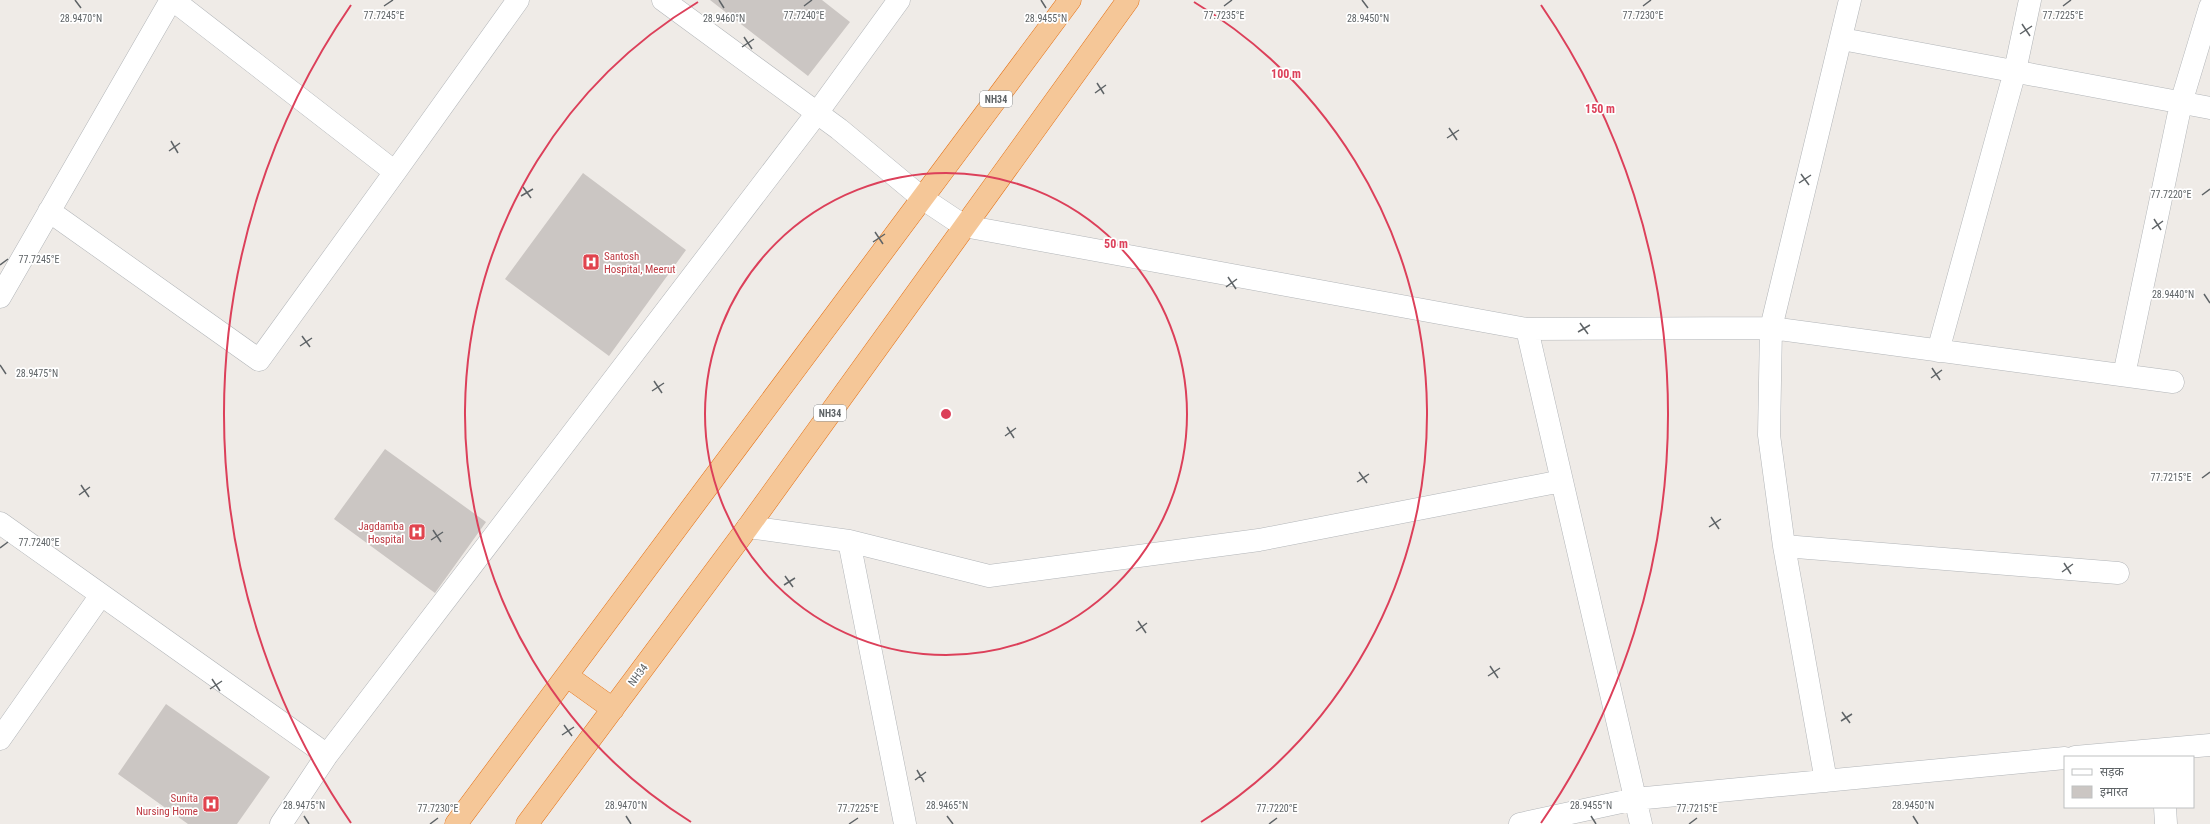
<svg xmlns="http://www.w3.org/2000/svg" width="2210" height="824" font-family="'Roboto Condensed','Noto Sans Devanagari',sans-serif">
<rect width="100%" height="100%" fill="#efebe7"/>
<path fill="#cbc6c3" d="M710,0H822L850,22L808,76Z
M583,173L686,250L609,356L505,279Z
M385,449L486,522L435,593L334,519Z
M166,704L270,777L237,824H188L118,774Z"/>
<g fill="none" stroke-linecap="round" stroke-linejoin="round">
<g stroke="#b2b5b8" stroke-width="23">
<path id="street" d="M173,0L395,172L518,0
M663,0L839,129L922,198L964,226L1527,329L1771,328L2173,382
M1850,0L1771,328L1769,435L1784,546L2118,573
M1842,39L2210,108
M49,211L259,360L395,172
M0,297L171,0
M1527,329L1641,824
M1938,351L2015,71L2030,0
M2124,375L2181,103L2210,7
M0,523L327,755
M748,527L849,541L989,576L1259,540L1562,481
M849,541L905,824
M1784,546L1826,781
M0,739L101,595
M2075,757L2210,745
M2165,807L2166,824
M281,824L327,755L817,113L899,0
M1520,824L1635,799L2065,758"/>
</g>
<g stroke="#e46f12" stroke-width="23">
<path id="highway" d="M567,676L613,709
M456,824L1070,0
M527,824L748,527L1128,0"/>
</g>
<use href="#street" stroke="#fff" stroke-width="22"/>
<use href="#highway" stroke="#f5c798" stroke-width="22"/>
</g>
<path fill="none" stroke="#5e6366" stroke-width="1.5" d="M75,0L81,8M719,0L724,8M1041,0L1046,8M1362,0L1368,8M384,6L393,0M804,6L812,0M1224,6L1232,0M1643,6L1651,0M2063,6L2071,0M2022,24L2030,36M2020,34L2032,26M744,37L752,49M742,47L754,39M1097,83L1104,94M1095,93L1106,85M1449,128L1457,140M1447,138L1459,130M171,141L178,153M169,151L180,143M1801,174L1809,185M1799,183L1811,175M523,187L531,198M2202,195L2210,189M521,196L533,189M2154,219L2161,230M2152,229L2163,221M875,232L883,244M873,242L885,234M0,265L8,259M1228,277L1236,289M1226,287L1237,279M2204,294L2210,303M1580,323L1588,334M1578,332L1590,325M302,336L310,347M300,346L312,338M0,365L6,374M1932,368L1940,380M1931,378L1942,370M654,381L662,393M652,391L664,383M1007,427L1014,438M1005,436L1016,428M1359,472L1367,483M2202,478L2210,472M1357,482L1369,474M81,485L89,497M79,495L90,487M1711,517L1719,529M1709,527L1721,519M433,530L441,542M431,540L443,532M0,548L8,542M2064,563L2071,574M2062,572L2073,564M785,576L793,587M784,585L795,578M1138,621L1146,633M1136,631L1147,623M1490,666L1498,678M1488,676L1500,668M212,679L220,691M210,689L222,681M1842,712L1850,723M1841,721L1852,714M564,725L572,736M562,735L574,727M917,770L924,782M915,780L926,772M304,816L309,824M626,816L631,824M947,816L953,824M1591,816L1596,824M1913,816L1918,824M430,824L438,818M849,824L858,818M1269,824L1277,818M1689,824L1697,818"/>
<g fill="none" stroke="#dc405a" stroke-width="2">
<circle cx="946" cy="414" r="241"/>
<path d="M691 822A481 481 0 0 1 698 2M1194 2A481 481 0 0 1 1201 822"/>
<path d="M351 823A722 722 0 0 1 351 5M1541 5A722 722 0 0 1 1541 823"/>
</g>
<defs>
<g id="hospital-square" transform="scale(0.9)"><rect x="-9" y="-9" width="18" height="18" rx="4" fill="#e0444e" stroke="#fff"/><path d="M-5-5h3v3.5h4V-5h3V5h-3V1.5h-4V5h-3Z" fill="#fff"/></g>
</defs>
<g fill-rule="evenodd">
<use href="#hospital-square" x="591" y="262"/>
<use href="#hospital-square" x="417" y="532"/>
<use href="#hospital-square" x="211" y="804"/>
</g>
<g text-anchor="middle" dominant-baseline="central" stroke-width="3.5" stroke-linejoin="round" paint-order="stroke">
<g fill="#fff" stroke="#8e9294" stroke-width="1">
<rect x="980" y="91" width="32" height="16" rx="3"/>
<rect x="814" y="405" width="32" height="16" rx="3"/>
</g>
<g font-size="10" font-weight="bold" fill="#5e6366">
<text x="996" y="99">NH34</text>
<text x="830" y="413">NH34</text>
</g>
<g font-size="11" fill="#be3a42" stroke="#fff" text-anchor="end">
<text x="604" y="256" text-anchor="start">Santosh<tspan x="604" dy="13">Hospital, Meerut</tspan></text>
<text x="404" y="526">Jagdamba<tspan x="404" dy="13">Hospital</tspan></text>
<text x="198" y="798">Sunita<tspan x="198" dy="13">Nursing Home</tspan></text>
</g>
<g font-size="11" fill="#5e6366" stroke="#fff">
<text transform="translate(638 675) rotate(-53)">NH34</text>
</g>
</g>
<g font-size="10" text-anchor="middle" fill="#5e6366" stroke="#fff" stroke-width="3.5" stroke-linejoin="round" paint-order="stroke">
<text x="384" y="19">77.7245°E</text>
<text x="804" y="19">77.7240°E</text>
<text x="1224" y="19">77.7235°E</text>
<text x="1643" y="19">77.7230°E</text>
<text x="2063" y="19">77.7225°E</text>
<text x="81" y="22">28.9470°N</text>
<text x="724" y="22">28.9460°N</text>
<text x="1046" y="22">28.9455°N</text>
<text x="1368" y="22">28.9450°N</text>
<text x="2171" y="198">77.7220°E</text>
<text x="39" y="263">77.7245°E</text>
<text x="2173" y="298">28.9440°N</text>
<text x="37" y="377">28.9475°N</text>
<text x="2171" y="481">77.7215°E</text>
<text x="39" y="546">77.7240°E</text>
<text x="304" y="809">28.9475°N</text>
<text x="626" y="809">28.9470°N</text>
<text x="947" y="809">28.9465°N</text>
<text x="1591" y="809">28.9455°N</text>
<text x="1913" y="809">28.9450°N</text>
<text x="438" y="812">77.7230°E</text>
<text x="858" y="812">77.7225°E</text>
<text x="1277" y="812">77.7220°E</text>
<text x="1697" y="812">77.7215°E</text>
</g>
<circle cx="946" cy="414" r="6" fill="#dc405a" stroke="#fff" stroke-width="2"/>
<g font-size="12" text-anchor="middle" font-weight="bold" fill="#dc405a" stroke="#fff" stroke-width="3.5" stroke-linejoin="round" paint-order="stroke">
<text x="1286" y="78">100 m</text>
<text x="1600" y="113">150 m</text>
<text x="1116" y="248">50 m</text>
</g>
<rect x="2064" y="756" width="130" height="52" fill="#ffffff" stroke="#bfc1c2"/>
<rect x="2072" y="769" width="20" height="6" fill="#ffffff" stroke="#bfc1c2"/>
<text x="2100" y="776" font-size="12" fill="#5e6366">सड़क</text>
<rect x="2072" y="786" width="20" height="12" fill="#cbc6c3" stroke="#bfc1c2"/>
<text x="2100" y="796" font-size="12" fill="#5e6366">इमारत</text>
</svg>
